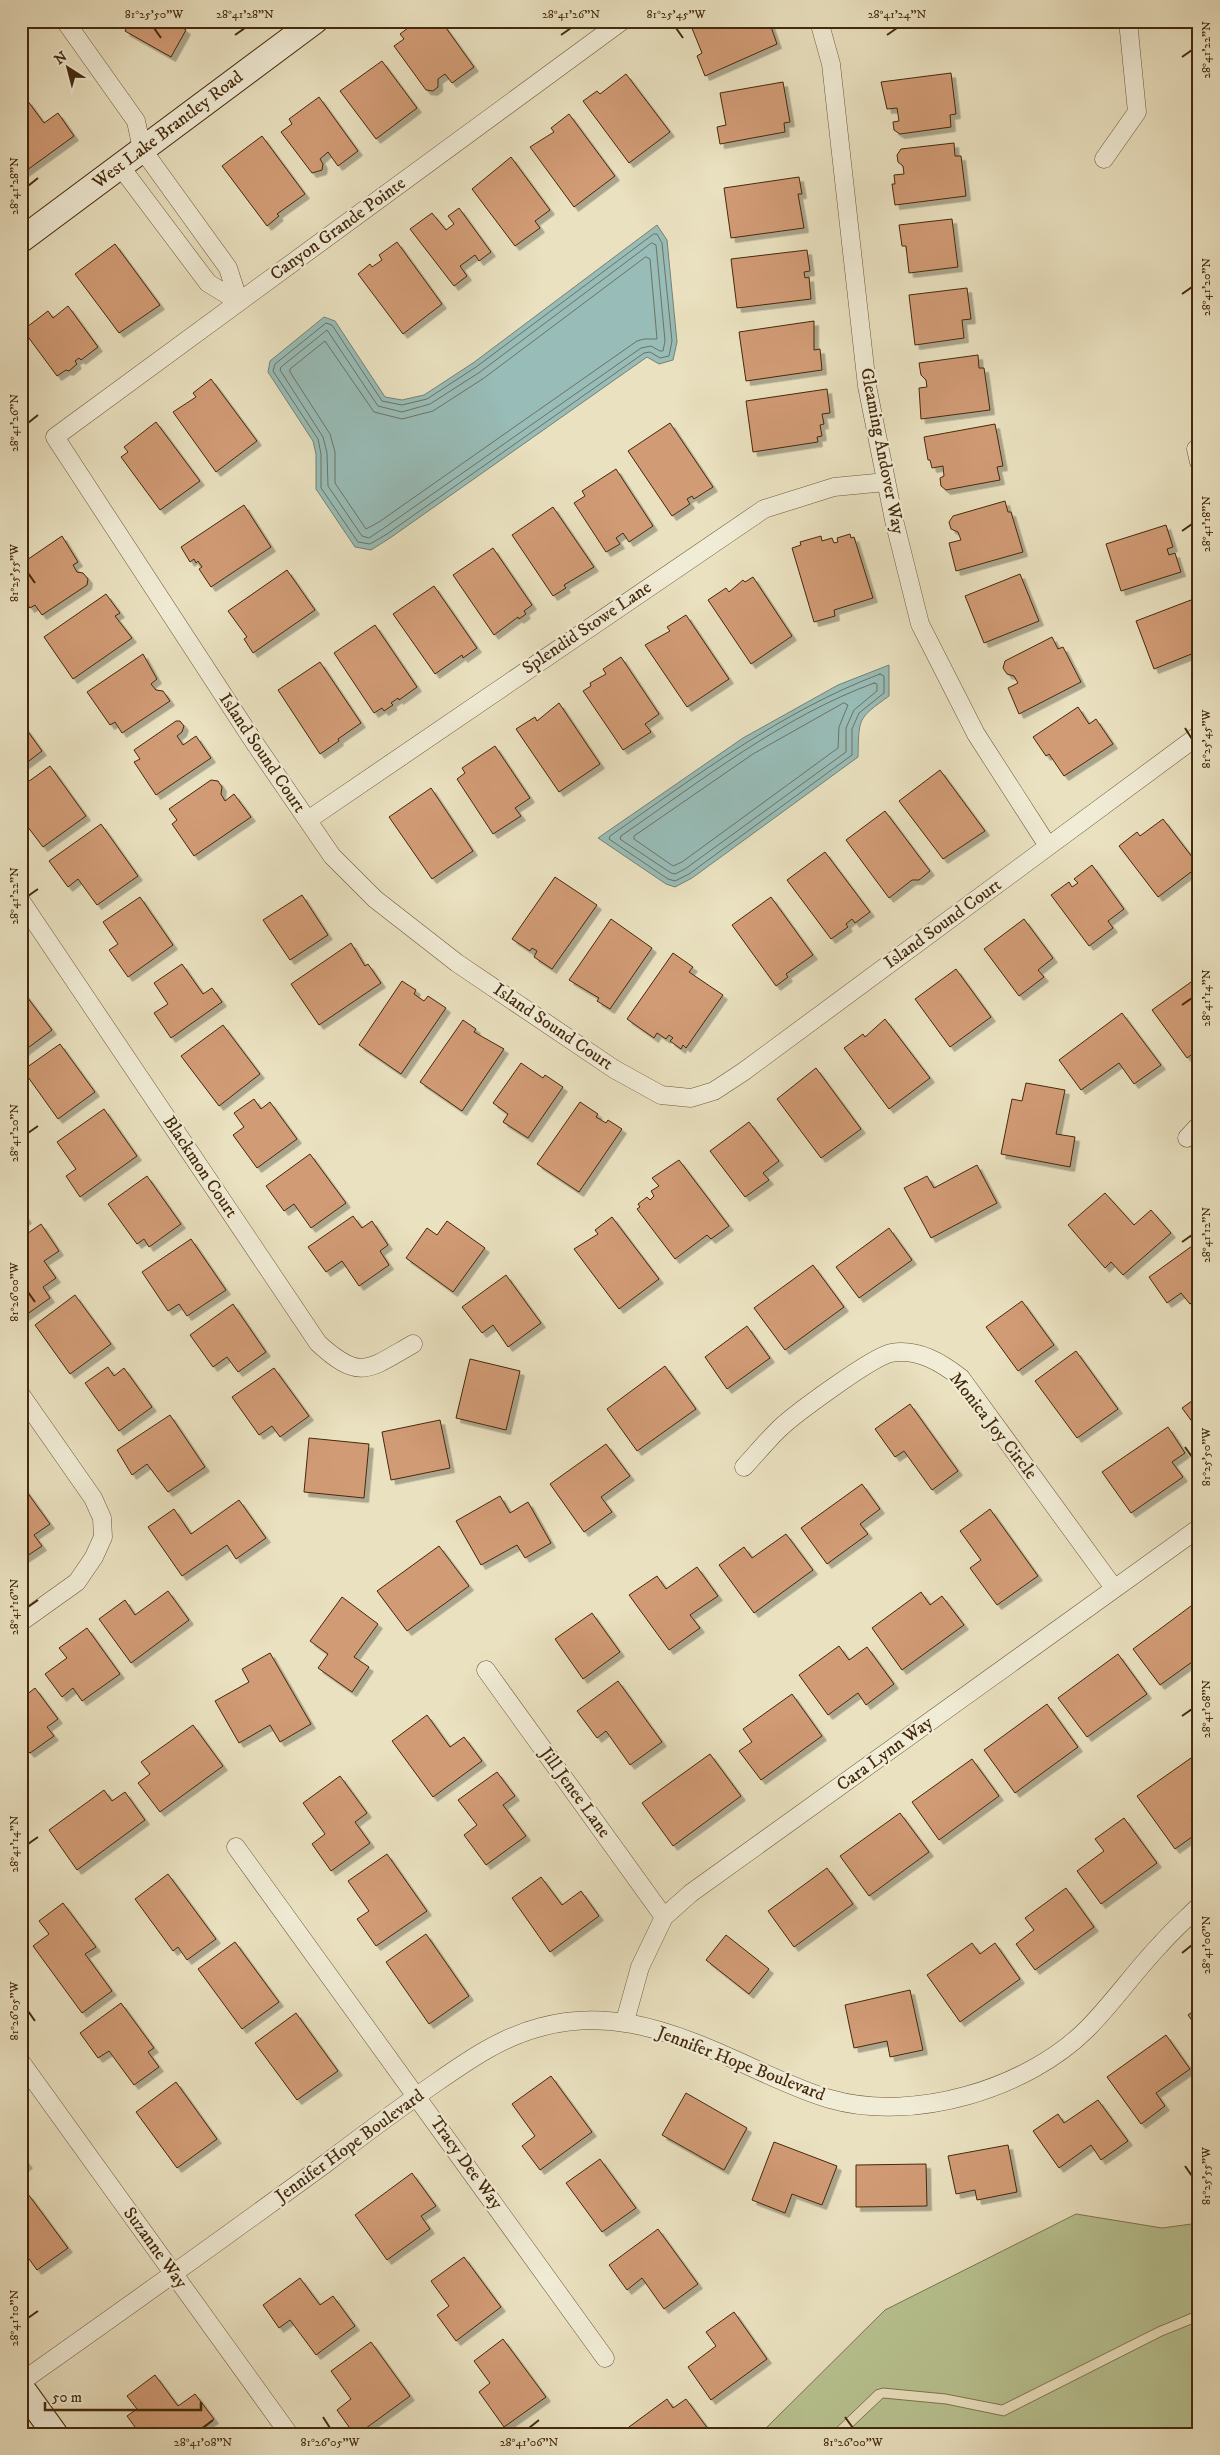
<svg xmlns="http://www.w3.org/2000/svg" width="1220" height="2455" font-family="'IM FELL DW Pica',serif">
<defs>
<filter id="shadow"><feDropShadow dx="4.5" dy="4.5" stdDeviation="0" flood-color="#0004"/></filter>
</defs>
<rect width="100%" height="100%" fill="#eae1c0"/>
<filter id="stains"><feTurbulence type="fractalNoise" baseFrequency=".004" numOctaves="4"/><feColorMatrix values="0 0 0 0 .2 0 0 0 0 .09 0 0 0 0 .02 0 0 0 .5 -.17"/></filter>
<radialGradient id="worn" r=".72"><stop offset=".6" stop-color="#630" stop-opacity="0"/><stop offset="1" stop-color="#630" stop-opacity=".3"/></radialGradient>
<path fill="#b8c291" stroke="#7e764e" d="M1076,2214L1162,2228L1199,2223V2310L1158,2327L1002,2405L946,2394L883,2388L876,2390L830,2434H760L885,2310Z
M1199,2321V2434H845L883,2398L946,2404L1004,2416L1162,2336Z"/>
<path fill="#98bcb7" stroke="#768172" d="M657,225L667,240L677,342L673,360L659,364L647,357L390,538L371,550L355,547L316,489V454L313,441L268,372L270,361L324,317L335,321L385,397L402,400L424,395L473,363Z
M889,665V696C857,719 859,718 858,757L692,878L675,887L666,884L598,838L743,738L838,685Z"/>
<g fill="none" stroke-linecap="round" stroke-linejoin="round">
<path stroke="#6e7261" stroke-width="1" d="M654,234H657L662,243L672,341L669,356L660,358L650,352L644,353L387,534L370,544L358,542L321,488V454L318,439L273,371L275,364L326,323L332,325L382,401L402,405L427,399L476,367Z
M652,243L656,245L665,341L663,351H660L651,346L641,348L384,528L369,538L362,536L328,486L327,453L323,437L280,370L281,367L327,330L378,406L402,412L430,404L480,372Z
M646,257L650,259L657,339H644L637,341L379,522L366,529L335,483V452L330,434L290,372V369L325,341L374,412L402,419L433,411L484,378Z
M880,674L884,676V693L859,713L852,729V755L689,874L675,881L668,879L609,839L610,836C696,776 782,711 880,674Z
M874,683L877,684V691L854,710L846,728V752L685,869L675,874L671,873L620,839L621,836C702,780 782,717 874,683Z
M844,703L848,705L839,727L838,748L682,862L673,866L634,839V836L753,754Z"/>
</g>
<path fill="#d19b75" stroke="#44290b" filter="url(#shadow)" d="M130,21H173L186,30L171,57L125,31Z
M417,21H441L474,67L452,83L445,74L438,79V87L433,91L426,90L394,46L404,39L400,34Z
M689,21H769L777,44L705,76L697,56L702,53Z
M382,61L417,108L376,139L340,91Z
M951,73L956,114L950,115L951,127L900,134L894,130L893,122L899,121L897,108L887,109L881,82Z
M626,74L670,132L629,163L583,101L597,91L600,94Z
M783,82L790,122L784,123L785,132L720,144L717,127L726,125L720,93Z
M319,97L358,151L338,166L328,152L320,159L323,164L322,170L312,173L281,132L292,124L289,119Z
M27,100L44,123L58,113L74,136L23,173L21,104Z
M569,114L615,176L574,207L530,147L554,132L551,128Z
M262,136L305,194L277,214L279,216L267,226L222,166Z
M954,143L955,156H961L966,196L895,205L892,184H895L894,175L904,174L903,166L898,162L897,155L901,149Z
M511,157L550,210L535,221L540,228L515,246L472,189Z
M799,177L802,194H798L804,228L731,238L724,188Z
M459,208L491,252L479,261L475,255L460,266L467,276L454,286L410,229L432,213L446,230L454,224L448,216Z
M952,219L958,267L909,273L906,246H902L899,225Z
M397,242L442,304L403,334L358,274L370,264L372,267L382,260L379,255Z
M115,244L160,305L119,333L75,274Z
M807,250L810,271L804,272L805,278L809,277L811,299L737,308L731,259Z
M967,288L971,319L962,320L964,338L915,345L909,295Z
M68,306L98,347L81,360L79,358L75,361L77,364L69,371L66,370L57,376L23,330L48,311L53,318Z
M814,321V350L820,349L822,370L746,381L739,332Z
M978,355L979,368H984L990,410L921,419L919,388L927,387L926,380L921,375L919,363Z
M211,379L257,441L216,472L173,412L196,397L193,393Z
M827,389L830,413L822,414L824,424L820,425L822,436L817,437L818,442L753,452L746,401Z
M156,422L200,481L160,510L121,457L128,452L124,447Z
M670,423L713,487L694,499L692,496L687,499L690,504L672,516L628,451Z
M995,424L1003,466L997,467L1000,480L946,490L941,486L940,478L944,476L943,466L932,468L930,460H928L924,437Z
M616,469L653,526L629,542L623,533L616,538L620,544L606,552L574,503L585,496L582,491Z
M1005,501L1008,512H1011L1023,552L956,571L949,543L961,540L958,532L951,529L949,522L953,516Z
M244,505L271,547L211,587L199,569L202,567L198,561L196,563L194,559L190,562L181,547Z
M553,507L594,567L564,585L566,588L553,596L512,535Z
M1166,525L1173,547L1167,549L1169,555L1175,553L1181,572L1121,591L1106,544Z
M850,534L851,538L854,537L873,598L834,610L835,616L814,622L792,548L801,545L800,542L821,536L822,541L832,538L834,543L838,542L837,538Z
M62,536L78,562L73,565L77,572L83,573L88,579L87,585L42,615L35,605L30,608L21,595V564Z
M493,548L532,605L524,611L526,614L519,619L518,617L494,635L453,575Z
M287,570L315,610L253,653L244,639L247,637L228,611Z
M1020,574L1039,621L984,643L965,596Z
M753,577L792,636L751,664L708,600L726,588L729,592L743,580L745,582Z
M434,586L477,648L463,658L462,655L435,674L393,614Z
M106,594L120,613L115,616L132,638L73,679L44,637Z
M1191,600L1199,620V651L1154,669L1136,621Z
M686,615L729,679L687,707L645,645L670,631L667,627Z
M375,625L417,687L399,700L398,698L391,703L393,705L384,711L382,708L374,713L334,653Z
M1052,637L1058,649L1063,647L1081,682L1019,714L1008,688L1018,683L1014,676L1007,674L1003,668L1005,661Z
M143,654L157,679L151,684L156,690L163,691L170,701L122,733L115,722L110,725L87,692Z
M621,657L659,714L645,724L651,732L623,750L583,691L591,686L590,683L606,674L603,669Z
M320,662L361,723L338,739L339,741L320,754L278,690Z
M559,703L600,764L559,792L516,729L535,717L537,721Z
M1078,707L1089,724L1096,719L1113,744L1064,776L1049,754L1046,756L1033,737Z
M176,721H180L184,726L182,732L177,736L183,745L196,736L211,758L156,795L134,762L140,759L134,750Z
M21,722L42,751L21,767Z
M495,746L530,798L515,808L521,816L493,834L457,779L465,773L462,768Z
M50,766L86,816L43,847L21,818V787Z
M940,770L985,831L943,859L899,801Z
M211,780L218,781L222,787L221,794L225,801L234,794L251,817L194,856L172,824L177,820L169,809Z
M431,788L473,851L432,879L389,817Z
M885,811L930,871L919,880H912L889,898L846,840Z
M1163,819L1199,866L1158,897L1119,846L1137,832L1140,836Z
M101,824L138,876L97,905L78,879L68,887L49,861Z
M825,852L870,912L855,923L852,919L846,924L848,927L831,939L787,880Z
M1092,865L1124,909L1108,921L1113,928L1089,946L1051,895L1069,882L1072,887L1078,883L1074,879Z
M555,877L597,905L552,969L534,957L537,951L532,948L530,951L512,939Z
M302,895L328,935L290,960L263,920Z
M140,897L173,945L128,977L109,950L118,944L103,922Z
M771,897L813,955L786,974L788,977L776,986L732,925Z
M611,919L652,948L610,1009L597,1001L599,998L569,980Z
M1024,919L1053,958L1038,970L1044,977L1019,996L984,949Z
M351,943L365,966L368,964L381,983L319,1025L291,984Z
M673,953L693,967L689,972L723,995L686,1048L683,1045L681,1049L670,1041L673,1038L669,1035L666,1039L657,1033L654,1038L627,1019Z
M182,964L203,994L212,988L222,1002L171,1038L154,1013L168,1004L154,983Z
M956,969L991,1017L950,1047L915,999Z
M1198,977L1199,1049L1187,1058L1152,1010Z
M402,981L416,990L414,994L424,1001L428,996L446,1008L401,1074L359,1045Z
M21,989L52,1030L21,1053Z
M1122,1013L1161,1065L1134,1084L1119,1063L1081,1090L1059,1060Z
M885,1019L930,1078L889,1109L844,1048L863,1034L865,1037Z
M463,1020L476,1029L474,1032L504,1049L462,1111L420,1082Z
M223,1025L260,1074L219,1106L181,1056Z
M60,1044L95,1092L58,1119L23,1070Z
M521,1063L543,1078L545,1075L563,1087L528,1138L503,1122L508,1114L493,1103Z
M816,1068L861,1129L821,1158L777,1099Z
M1026,1083L1065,1090L1056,1134L1075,1137L1070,1167L1001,1154L1012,1099L1022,1101Z
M254,1099L261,1109L270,1102L297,1139L257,1168L233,1135L244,1127L234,1113Z
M580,1102L598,1114L596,1117L606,1123L608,1120L622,1129L579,1192L537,1164Z
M104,1109L137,1156L80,1197L66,1176L76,1169L57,1142Z
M749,1122L779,1161L763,1173L769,1180L745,1197L710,1151Z
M310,1154L346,1203L311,1228L294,1204L284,1211L266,1186Z
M679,1160L729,1226L711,1239L707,1235L675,1259L637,1209L640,1207L638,1204L647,1197L650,1200L654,1196L651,1191L659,1186L652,1178Z
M977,1165L997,1203L931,1238L904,1188L927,1176L934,1188Z
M147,1176L181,1224L149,1247L144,1239L137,1244L108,1204Z
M1105,1193L1134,1225L1151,1210L1171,1233L1123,1275L1111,1262L1105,1268L1068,1225Z
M21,1210L27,1219L21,1223Z
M353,1216L362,1228L372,1221L388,1245L380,1251L389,1265L359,1286L342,1261L326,1272L308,1247Z
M612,1217L659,1279L619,1309L574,1249L598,1234L595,1230Z
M447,1221L485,1248L453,1292L406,1258L427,1228L437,1235Z
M41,1224L59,1251L44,1261L56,1278L43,1287L50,1298L23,1317L21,1238Z
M889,1228L912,1260L859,1298L836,1267Z
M191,1239L226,1290L187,1316L179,1304L168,1311L142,1272Z
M1199,1241V1298L1190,1304L1181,1293L1167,1303L1149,1277Z
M813,1265L844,1307L785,1350L754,1308Z
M506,1275L541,1323L508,1347L493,1325L482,1333L462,1307Z
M75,1295L111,1344L70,1374L35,1325Z
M1022,1301L1054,1345L1018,1371L986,1327Z
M233,1304L266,1352L238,1372L227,1357L213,1367L190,1335Z
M747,1326L770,1358L727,1389L705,1357Z
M1076,1351L1118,1409L1077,1438L1035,1381Z
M470,1359L520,1371L506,1430L456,1418Z
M665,1366L696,1409L637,1451L607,1409Z
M108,1367L114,1376L124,1368L152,1407L119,1431L85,1383Z
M274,1368L309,1416L280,1437L272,1426L259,1435L232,1397Z
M1199,1396V1431L1182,1408Z
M910,1404L958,1471L932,1490L904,1451L895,1457L875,1429Z
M170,1415L205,1467L168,1492L147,1464L132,1475L117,1450Z
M440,1420L450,1468L391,1480L382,1432Z
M1168,1427L1185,1453L1172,1462L1183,1477L1131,1513L1102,1472Z
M309,1438L369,1444L364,1498L304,1492Z
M606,1444L630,1476L601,1497L612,1512L584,1532L550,1484Z
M862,1484L880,1509L860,1524L868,1534L827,1564L801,1528Z
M24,1488L50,1524L34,1535L42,1546L21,1560V1489Z
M500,1496L510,1513L528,1502L551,1543L525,1558L517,1545L481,1565L456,1521Z
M239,1500L266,1538L236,1559L227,1545L182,1576L148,1527L174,1509L191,1534Z
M990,1509L1038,1576L997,1605L970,1568L981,1560L960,1531Z
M786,1534L813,1570L754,1613L719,1565L744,1547L752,1558Z
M439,1546L469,1586L407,1631L377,1591Z
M697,1567L718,1596L690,1615L700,1628L669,1650L629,1595L657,1576L666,1589Z
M168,1591L189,1620L131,1663L99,1619L125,1600L135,1615Z
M921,1592L930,1605L942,1596L964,1625L902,1670L872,1628Z
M342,1597L378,1624L354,1657L369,1667L352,1692L318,1668L328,1654L310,1641Z
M1195,1603L1199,1608V1657L1160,1685L1133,1649Z
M592,1613L620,1652L583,1679L555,1639Z
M87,1628L120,1674L82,1701L73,1688L62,1697L45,1674L67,1658L59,1648Z
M839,1646L849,1660L867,1647L894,1684L866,1705L858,1693L828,1715L799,1675Z
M270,1653L311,1724L280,1742L270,1725L239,1743L215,1701L249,1682L242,1669Z
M1118,1654L1147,1694L1087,1737L1058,1698Z
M618,1681L662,1742L630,1765L606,1731L597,1738L577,1711Z
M35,1688L58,1719L47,1727L54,1736L30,1753L21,1744V1699Z
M792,1694L822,1736L761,1780L739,1751L752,1742L743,1729Z
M1047,1704L1078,1747L1015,1793L984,1750Z
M427,1715L450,1747L464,1737L482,1761L433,1797L392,1741Z
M193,1725L223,1766L160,1812L138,1783L150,1774L141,1762Z
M710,1754L741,1796L673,1846L642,1803Z
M1191,1758L1199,1768V1814L1191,1819L1199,1832L1175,1849L1137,1796Z
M972,1759L999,1796L939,1840L912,1802Z
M497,1772L515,1796L503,1805L526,1836L486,1865L464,1835L477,1825L458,1800Z
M340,1776L367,1813L355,1822L370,1843L331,1871L312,1844L325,1834L303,1803Z
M104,1790L112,1801L125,1792L145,1820L77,1870L49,1830Z
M900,1813L929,1852L869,1896L840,1856Z
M1124,1818L1157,1863L1101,1904L1077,1871L1104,1851L1095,1839Z
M387,1854L427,1911L376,1946L357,1919L369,1911L348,1881Z
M827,1868L853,1904L794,1947L768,1911Z
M168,1874L216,1939L187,1960L178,1947L173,1951L135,1899Z
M541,1877L562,1905L581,1891L599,1916L550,1952L512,1898Z
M1066,1888L1094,1927L1035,1970L1016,1944L1034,1930L1025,1918Z
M63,1903L96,1947L85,1954L112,1991L82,2013L33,1946L49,1934L39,1921Z
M426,1934L469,1996L429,2024L386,1962Z
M726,1935L769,1969L749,1994L706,1960Z
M235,1942L279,2002L242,2029L198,1969Z
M972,1943L980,1954L995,1943L1020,1979L960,2022L927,1975Z
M910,1990L923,2050L890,2057L887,2041L854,2048L845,2005Z
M121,2003L154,2048L148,2052L159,2067L134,2085L109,2051L98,2058L80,2033Z
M1199,2007V2030L1188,2015Z
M296,2013L338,2071L297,2100L255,2043Z
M1166,2035L1190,2069L1156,2093L1165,2106L1141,2124L1107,2077Z
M551,2076L592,2132L540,2170L522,2146L535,2136L512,2104Z
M176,2082L217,2139L177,2168L136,2112Z
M686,2093L747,2128L724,2170L662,2135Z
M1098,2100L1128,2141L1101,2160L1091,2145L1059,2168L1033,2131L1058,2114L1064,2123Z
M774,2142L837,2166L822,2205L792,2194L785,2213L752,2200Z
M1008,2145L1017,2192L977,2200L975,2190L956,2194L948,2156Z
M21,2155L28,2164L21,2169Z
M600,2159L636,2208L602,2232L566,2183Z
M926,2164L927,2206L856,2207V2165Z
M412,2173L436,2206L421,2216L430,2229L387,2260L355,2215Z
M28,2194L68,2248L37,2270L21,2248V2198Z
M658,2229L698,2284L664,2309L642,2278L627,2290L609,2265Z
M464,2257L501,2307L456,2341L437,2315L449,2306L431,2281Z
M300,2278L320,2305L333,2296L355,2326L316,2355L290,2320L279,2328L263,2305Z
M734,2312L767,2359L711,2400L688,2367L716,2346L706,2332Z
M503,2339L546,2397L504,2427L479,2392L490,2383L474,2361Z
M371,2342L410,2396L358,2434H354L337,2410L351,2399L331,2371Z
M155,2375L178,2406L195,2394L214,2419L193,2434H140L127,2416L137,2409L127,2396Z
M667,2399L673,2408L686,2399L711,2433L634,2434L629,2427Z"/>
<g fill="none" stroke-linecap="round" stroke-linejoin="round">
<g stroke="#6e5738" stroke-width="19">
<path id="street" d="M65,21L136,121L142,149L228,268L239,302L208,283L120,166
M622,21L55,437L256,745L332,856L375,899L457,963L614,1069L661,1095L691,1098L714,1091L743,1072L1199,735
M819,21L831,64L867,386L894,520L920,624L976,734L1048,846
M1104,159L1137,112L1128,21
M1196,449L1199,462
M308,820L764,509L834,487L886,482
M21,901L318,1343C360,1382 369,1369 413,1344
M1187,1138L1199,1125
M21,1395L93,1498L102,1518L103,1537L94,1557L77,1582L21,1622
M744,1467C755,1455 766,1442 778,1430C793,1415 872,1357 891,1353C918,1348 942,1363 961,1378L1114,1588
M486,1670L664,1917
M236,1847L605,2358
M625,2021L640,1967L664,1917L691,1893L1199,1528
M21,2062L289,2434
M21,2382C123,2310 225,2237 325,2164C362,2136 399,2108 437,2082C470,2059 502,2037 541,2027C602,2010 659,2027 715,2051C751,2066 794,2089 830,2099C913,2123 1027,2089 1087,2029C1113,2003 1134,1972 1160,1945C1172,1931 1186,1919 1199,1906"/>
</g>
<g stroke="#44290b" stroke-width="27">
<path id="secondary" d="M21,240L315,21
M21,2387L55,2434"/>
</g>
<use href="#street" stroke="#f1ecd6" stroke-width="18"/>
<use href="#secondary" stroke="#f1ecd6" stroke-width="25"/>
</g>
<path fill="none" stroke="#44290b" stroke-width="2" d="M154,28L161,38M676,28L683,38M235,35L245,28M561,35L571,28M887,35L897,28M1182,57L1192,50M28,186L38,178M1182,294L1192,287M28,423L38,415M1182,531L1192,524M28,573L35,583M1185,728L1192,739M28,896L38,889M1182,1005L1192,998M28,1133L38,1126M1182,1242L1192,1235M28,1292L35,1302M1185,1447L1192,1457M28,1607L38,1600M1182,1716L1192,1709M28,1844L38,1837M1182,1953L1192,1945M28,2011L35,2021M1185,2166L1192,2176M28,2318L38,2311M323,2417L330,2428M845,2417L853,2428M203,2428L213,2420M529,2428L539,2420"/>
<g text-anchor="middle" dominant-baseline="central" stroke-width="4.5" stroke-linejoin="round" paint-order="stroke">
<g font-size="18" fill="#44290b" stroke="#f1ecd6">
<text transform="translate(168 130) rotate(-37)">West Lake Brantley Road</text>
<text transform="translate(338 229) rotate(-36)">Canyon Grande Pointe</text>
<text transform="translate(882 451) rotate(79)">Gleaming Andover Way</text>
<text transform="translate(587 628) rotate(-34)">Splendid Stowe Lane</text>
<text transform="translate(262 753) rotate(56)">Island Sound Court</text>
<text transform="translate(943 924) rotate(-36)">Island Sound Court</text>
<text transform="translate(553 1027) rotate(34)">Island Sound Court</text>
<text transform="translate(200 1167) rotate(56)">Blackmon Court</text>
<text transform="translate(993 1426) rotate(52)">Monica Joy Circle</text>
<text transform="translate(885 1754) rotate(-36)">Cara Lynn Way</text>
<text transform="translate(575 1793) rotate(54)">Jill Jenee Lane</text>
<text transform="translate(741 2064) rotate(21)">Jennifer Hope Boulevard</text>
<text transform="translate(350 2146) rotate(-36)">Jennifer Hope Boulevard</text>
<text transform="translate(466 2163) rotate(54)">Tracy Dee Way</text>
<text transform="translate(155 2248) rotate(54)">Suzanne Way</text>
</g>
</g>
<rect width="1220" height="2455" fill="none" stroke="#eae1c0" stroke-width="55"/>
<g transform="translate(68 68) rotate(324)" stroke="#f1ecd6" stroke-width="4" paint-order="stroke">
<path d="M0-4L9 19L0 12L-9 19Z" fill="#44290b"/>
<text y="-8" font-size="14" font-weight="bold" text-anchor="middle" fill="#44290b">N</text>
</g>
<path d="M45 2402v8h156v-8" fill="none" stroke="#44290b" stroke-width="2.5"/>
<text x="52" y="2402" font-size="15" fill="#44290b" stroke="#f1ecd6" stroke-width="4" paint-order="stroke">50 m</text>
<rect x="28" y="28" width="1164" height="2400" fill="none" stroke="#44290b" stroke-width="2"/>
<g font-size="12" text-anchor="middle" fill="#44290b">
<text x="154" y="18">81°25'50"W</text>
<text x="245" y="18">28°41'28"N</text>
<text x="571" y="18">28°41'26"N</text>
<text x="676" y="18">81°25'45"W</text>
<text x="897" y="18">28°41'24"N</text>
<text transform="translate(1206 50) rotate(-90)" y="4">28°41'22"N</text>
<text transform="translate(14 186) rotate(-90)" y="4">28°41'28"N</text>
<text transform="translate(1206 287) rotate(-90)" y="4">28°41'20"N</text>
<text transform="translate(14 423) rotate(-90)" y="4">28°41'26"N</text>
<text transform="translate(1206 524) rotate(-90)" y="4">28°41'18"N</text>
<text transform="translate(14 573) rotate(-90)" y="4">81°25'55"W</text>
<text transform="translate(1206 739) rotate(-90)" y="4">81°25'45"W</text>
<text transform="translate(14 896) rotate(-90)" y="4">28°41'22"N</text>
<text transform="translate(1206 998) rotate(-90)" y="4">28°41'14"N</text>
<text transform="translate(14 1133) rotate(-90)" y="4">28°41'20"N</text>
<text transform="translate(1206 1235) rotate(-90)" y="4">28°41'12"N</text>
<text transform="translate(14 1292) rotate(-90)" y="4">81°26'00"W</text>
<text transform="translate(1206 1457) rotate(-90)" y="4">81°25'50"W</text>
<text transform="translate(14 1607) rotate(-90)" y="4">28°41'16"N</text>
<text transform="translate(1206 1709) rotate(-90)" y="4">28°41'08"N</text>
<text transform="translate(14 1844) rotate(-90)" y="4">28°41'14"N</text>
<text transform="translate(1206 1945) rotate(-90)" y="4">28°41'06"N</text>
<text transform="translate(14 2011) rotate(-90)" y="4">81°26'05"W</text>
<text transform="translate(1206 2176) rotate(-90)" y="4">81°25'55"W</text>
<text transform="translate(14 2318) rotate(-90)" y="4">28°41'10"N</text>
<text x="203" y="2446">28°41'08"N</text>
<text x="330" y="2446">81°26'05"W</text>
<text x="529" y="2446">28°41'06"N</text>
<text x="853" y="2446">81°26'00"W</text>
</g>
<rect width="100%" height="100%" filter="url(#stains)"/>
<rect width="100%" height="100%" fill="url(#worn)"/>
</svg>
